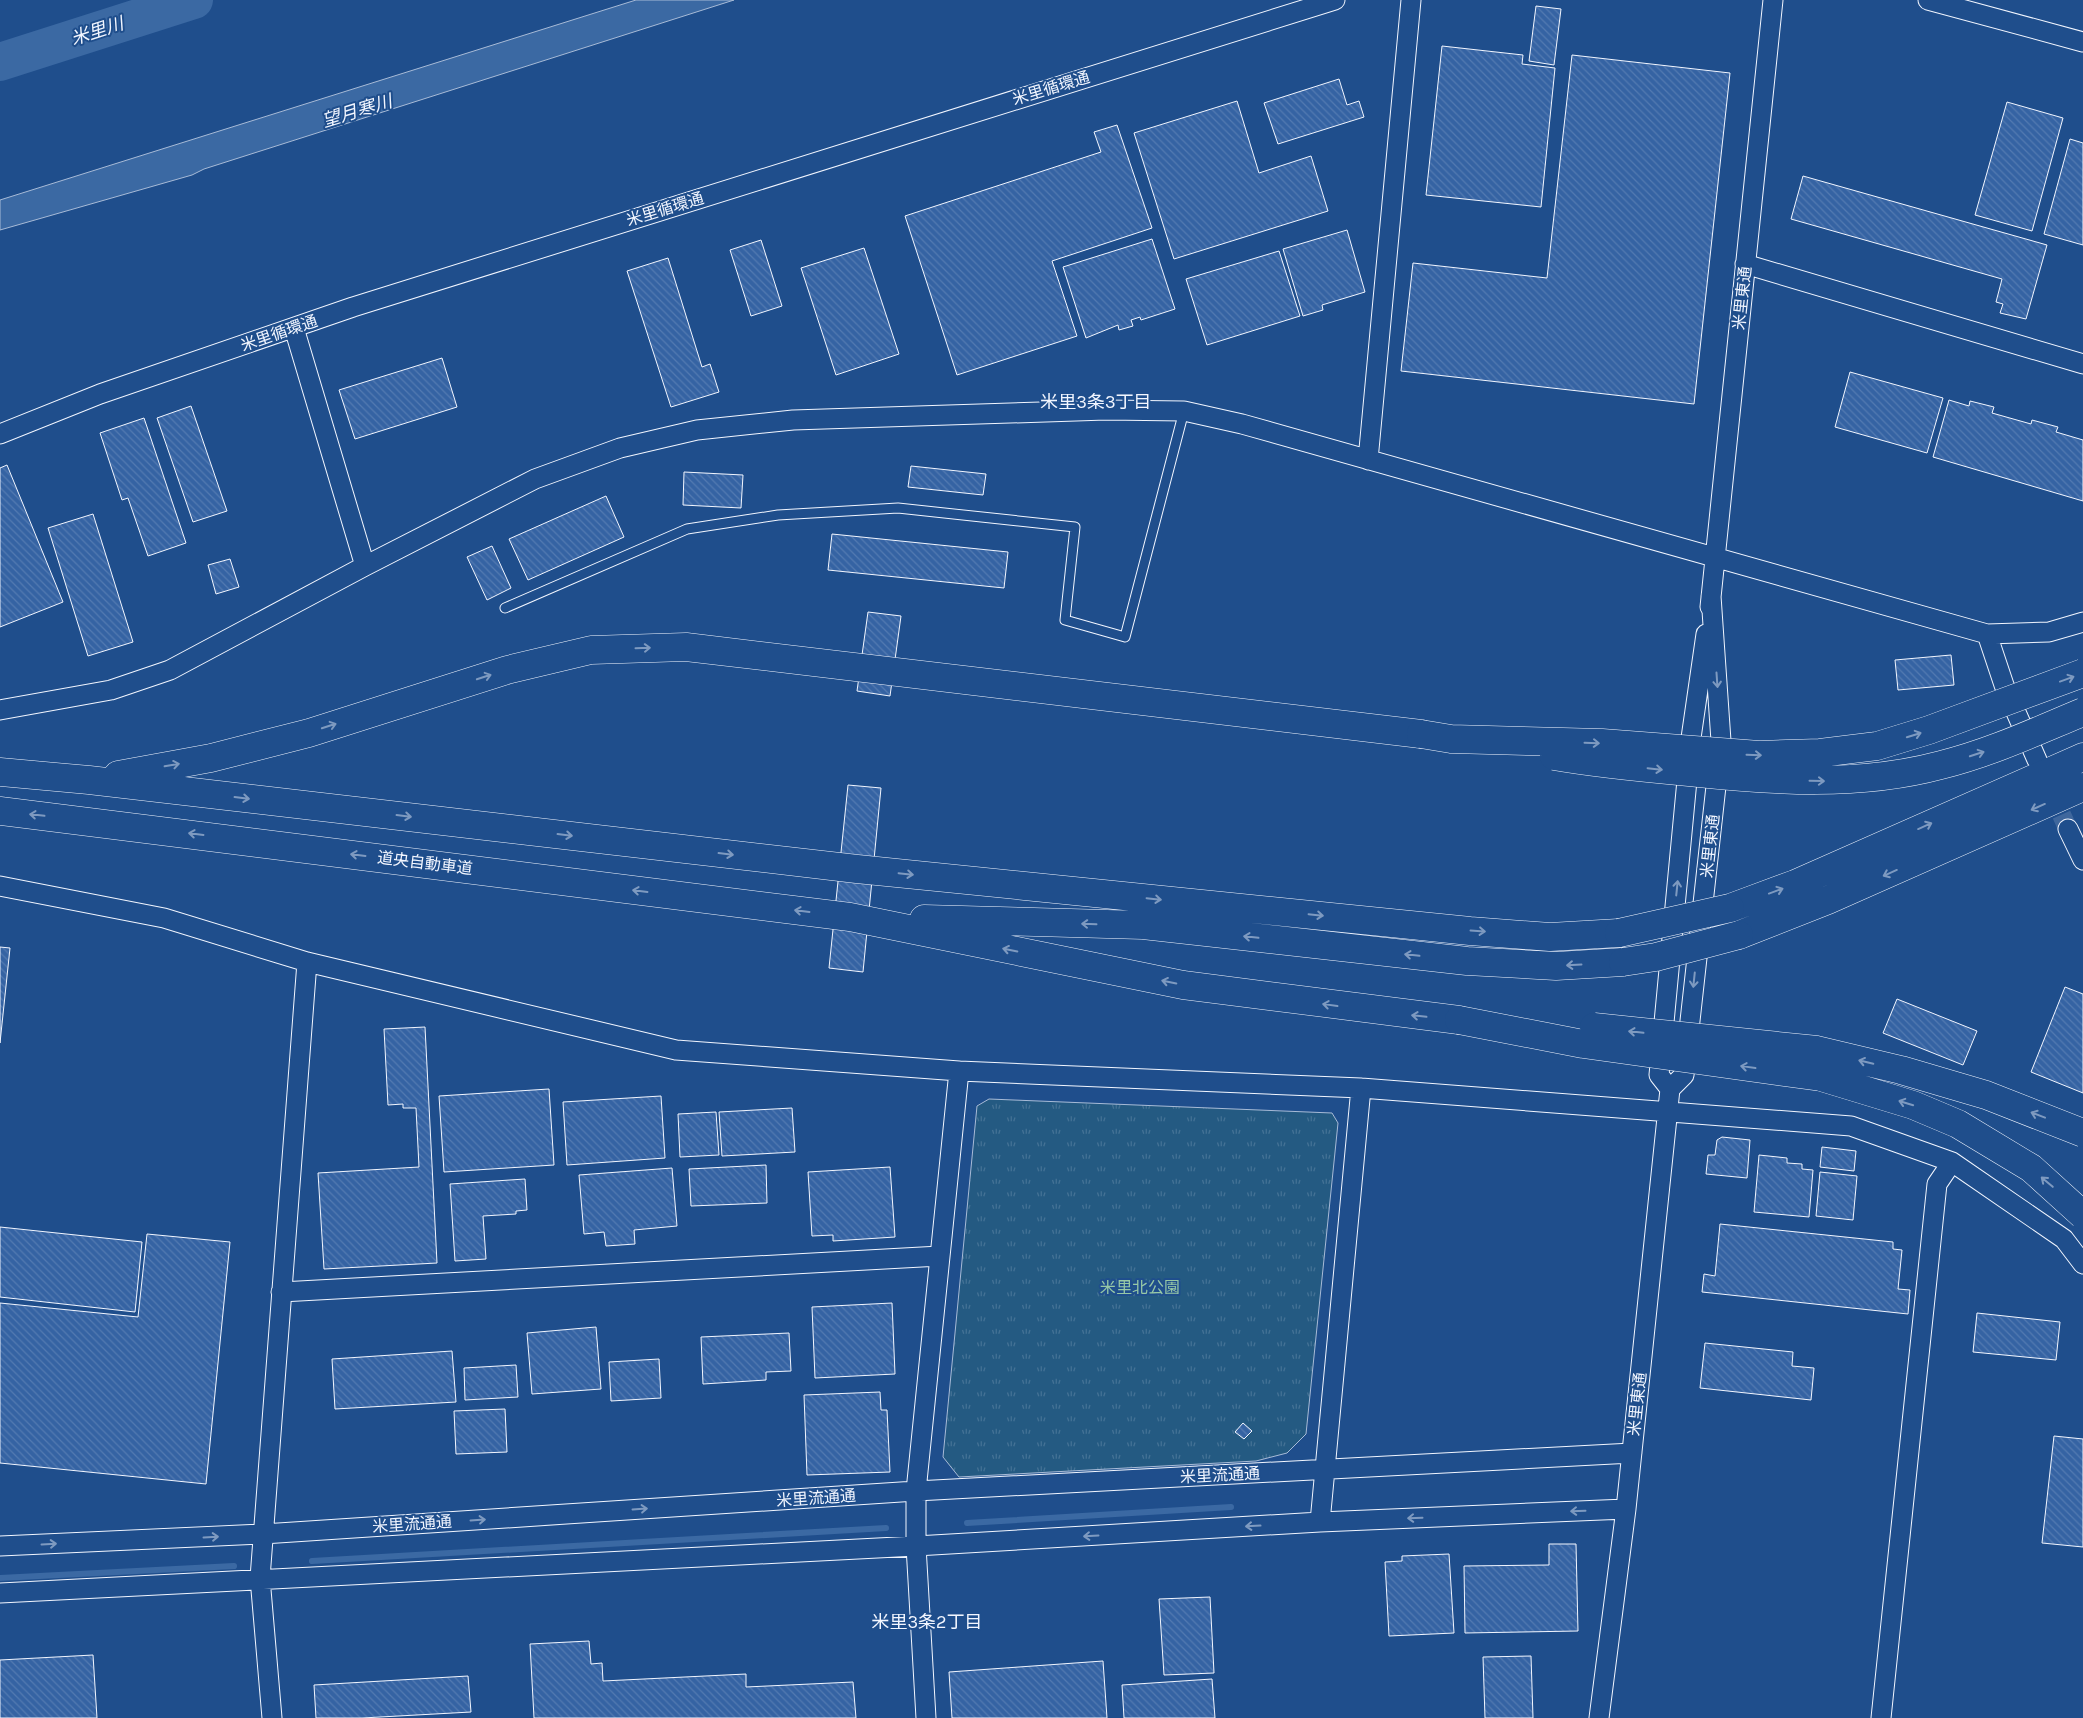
<svg xmlns="http://www.w3.org/2000/svg" width="2083" height="1718" font-family="Karla,'Noto Sans JP',sans-serif">
<defs>
<pattern id="grass-tufts" width="24" height="20" patternUnits="userSpaceOnUse" patternTransform="scale(1.25)"><rect width="24" height="20" fill="#245a82"/><path d="M3 7l-1-3M5 7V3M7 7l1-3M15 17l-1-3M17 17v-4M19 17l1-3" fill="none" stroke="#447295"/></pattern>
<pattern id="building-back-hatch" width="6" height="6" patternUnits="userSpaceOnUse" patternTransform="scale(1.25)"><rect width="6" height="6" fill="#3563a3"/><path d="M-1 5l2 2M0 0l6 6M5-1l2 2" fill="none" stroke="#537ab1"/></pattern>
</defs>
<rect width="100%" height="100%" fill="#1f4e8c"/>
<path fill="url(#grass-tufts)" stroke="#a8bbd7" d="M989,1099L1332,1113L1338,1123L1306,1434L1287,1453L1256,1461L959,1477L943,1457L977,1106Z"/>
<path fill="#3b69a3" stroke="#a8bbd7" d="M636,0H734L204,169L192,175L0,230V200Z"/>
<g fill="none" stroke-linecap="round" stroke-linejoin="round">
<path stroke="#3b69a3" stroke-width="6" d="M967,1523L1231,1507
M312,1561L886,1528
M0,1578L234,1566"/>
<path stroke="#3b69a3" stroke-width="38" d="M0,62L194,0"/>
</g>
<path fill="url(#building-back-hatch)" stroke="#f2f6ff" d="M1536,6L1561,9L1554,65L1529,61Z
M1442,46L1523,55L1522,64L1555,68L1541,207L1426,195Z
M1572,55L1730,73L1694,404L1401,371L1413,263L1547,278Z
M1339,79L1347,105L1359,101L1364,117L1278,144L1264,103Z
M1237,101L1259,173L1311,156L1328,211L1174,259L1134,133Z
M2007,102L2063,118L2032,231L1975,215Z
M1117,125L1152,228L1052,261L1077,336L957,375L905,216L1101,152L1094,132Z
M2070,139L2083,143V245L2044,234Z
M1803,176L2047,245L2026,319L2000,313L2003,304L1996,302L2002,279L1791,219Z
M1347,230L1365,292L1322,305L1323,310L1303,316L1283,249Z
M1152,239L1175,309L1141,320L1140,317L1131,320L1133,326L1119,330L1118,325L1086,338L1063,267Z
M761,240L782,306L751,316L730,250Z
M864,248L899,354L836,375L801,268Z
M1279,251L1300,316L1207,345L1186,279Z
M668,258L702,367L710,364L719,392L671,407L627,271Z
M442,358L457,407L355,439L339,390Z
M1850,372L1943,398L1927,453L1835,427Z
M1949,400L1969,406L1970,401L1994,407L1992,413L2031,424L2032,420L2058,427L2056,432L2083,440V501L1933,457Z
M191,406L227,511L193,522L157,418Z
M144,418L186,543L148,556L128,498L122,500L100,433Z
M7,465L63,602L0,627V468Z
M911,466L986,474L983,495L908,487Z
M684,472L743,475L741,508L683,505Z
M606,496L624,537L528,580L509,539Z
M93,514L133,642L88,656L48,528Z
M832,534L1008,552L1004,588L828,570Z
M492,546L511,588L487,600L467,557Z
M230,559L239,587L216,594L208,565Z
M868,612L901,616L890,696L857,691Z
M1951,655L1954,685L1898,690L1895,660Z
M848,785L881,788L863,972L829,968Z
M0,947L10,948L0,1043Z
M2065,987L2083,994V1093L2031,1072Z
M1897,999L1977,1031L1963,1065L1883,1033Z
M425,1027L437,1263L324,1269L318,1173L419,1167L416,1108H403V1104L388,1105L384,1029Z
M549,1089L554,1165L444,1172L439,1096Z
M661,1096L665,1158L567,1165L563,1102Z
M792,1108L795,1152L722,1156L719,1112Z
M716,1112L719,1155L680,1157L678,1114Z
M1722,1137L1750,1140L1747,1178L1706,1174L1708,1155H1715L1717,1140Z
M1822,1147L1856,1151L1854,1171L1820,1167Z
M1759,1155L1787,1158V1163L1802,1164V1169L1813,1170L1809,1217L1754,1212Z
M766,1165L767,1203L691,1206L689,1169Z
M890,1167L895,1237L833,1241V1235L812,1236L808,1172Z
M672,1168L677,1226L634,1230L635,1244L606,1246L604,1232L584,1234L579,1175Z
M1820,1172L1857,1176L1853,1220L1816,1216Z
M525,1179L527,1210L516,1211V1214L483,1216L486,1259L455,1261L450,1184Z
M1720,1224L1893,1242V1249L1902,1250L1898,1289L1910,1290L1908,1314L1702,1292L1704,1274L1715,1276Z
M0,1227L142,1242L135,1312L0,1297Z
M147,1234L230,1242L206,1484L0,1463V1303L138,1317Z
M892,1303L895,1374L815,1378L812,1307Z
M1977,1313L2060,1322L2056,1360L1973,1352Z
M596,1327L601,1389L532,1394L527,1333Z
M789,1333L791,1371L766,1372V1380L703,1384L701,1337Z
M1705,1343L1793,1352L1792,1366L1814,1368L1811,1400L1700,1388Z
M452,1351L456,1402L335,1409L332,1359Z
M659,1359L661,1398L611,1401L609,1362Z
M516,1365L518,1397L465,1400L464,1368Z
M880,1392L881,1410H887L890,1472L807,1475L804,1395Z
M505,1409L507,1452L456,1454L454,1411Z
M1243,1423L1252,1431L1244,1439L1235,1432Z
M2054,1436L2083,1439V1547L2042,1543Z
M1549,1544H1576L1578,1631L1465,1633L1464,1566L1549,1565Z
M1449,1554L1454,1633L1389,1636L1385,1562L1402,1561V1556Z
M1210,1597L1214,1673L1164,1675L1159,1599Z
M589,1641L591,1664L602,1663L603,1681L746,1674V1687L853,1682L856,1718H534L530,1644Z
M93,1655L97,1718H0V1660Z
M1531,1656L1533,1718H1485L1483,1657Z
M1103,1661L1107,1718H952L949,1672Z
M468,1676L471,1712L362,1718H316L314,1685Z
M1212,1679L1215,1718H1124L1122,1685Z"/>
<g fill="none" stroke-linecap="round" stroke-linejoin="round">
<path stroke="#3f679d" stroke-width="19" stroke-dasharray="19 9" stroke-linecap="butt" d="M2050,789L2068,829"/>
<g stroke="#f2f6ff" stroke-width="11">
<path id="lane" d="M505,608L687,529L778,515L898,508L1075,527L1065,620L1125,637L1184,411"/>
</g>
<g stroke="#f2f6ff" stroke-width="21">
<path id="street" d="M1928,0L2083,42
M1745,264L2083,364
M294,328L365,566
M0,434L100,394L353,307L1335,0
M1368,460L1411,0
M1710,607L1773,0
M1987,634L2004,685L2037,760
M0,710L111,690L170,670L365,566L535,479L620,448L697,430L793,420L1106,410L1184,411L1242,424L1987,634L2049,632L2083,622
M2068,829L2083,860
M0,886L164,918L307,962L676,1050L959,1071L1361,1088L1851,1126L1952,1162L2064,1239L2083,1264
M1670,1089L1659,1075L1691,738L1706,634
M281,1292L940,1256
M1320,1522L1361,1088
M0,1546L263,1534L916,1491L1632,1453
M0,1593L916,1546L1320,1522L1626,1509
M272,1718L260,1578L307,962
M926,1718L916,1546V1491L959,1071
M1599,1718L1626,1509L1670,1089L1684,1075L1721,741L1711,596
M1881,1718L1937,1184L1952,1162"/>
</g>
<g stroke="#f2f6ff" stroke-width="29">
<path id="highway" d="M0,772L89,780L857,869L1470,931L1550,937L1619,933
M118,775L211,758L309,733L507,670L591,650L686,647L1421,734
M0,811L850,917L1183,985L1459,1020
M1730,908L1795,884L2083,757
M924,919L1143,925L1467,961L1556,966L1623,962
M1739,935L1828,900L2083,787"/>
</g>
<use href="#lane" stroke="#1f4e8c" stroke-width="9"/>
<use href="#street" stroke="#1f4e8c" stroke-width="19"/>
<use href="#highway" stroke="#1f4e8c" stroke-width="28"/>
<g stroke="#f2f6ff" stroke-width="29" stroke-linecap="butt">
<path id="highway-bridge" d="M1421,734L1451,739L1602,743L1759,755L1820,753L1877,746L1929,730L2083,673
M1554,756C1599,764 1644,768 1689,772C1773,781 1859,787 1941,765C1990,753 2037,731 2083,712
M1619,933L1730,908
M1623,962L1656,957L1739,935
M1459,1020L1583,1044L1821,1077L1913,1105L1958,1124L2031,1168L2083,1215
M1594,1027L1817,1050L1901,1070L1986,1095L2083,1133"/>
</g>
<use href="#highway-bridge" stroke="#1f4e8c" stroke-width="28"/>
</g>
<defs><path id="oneway-shaft" d="M-6 0H5M1.5-3L5.5 0L1.5 3" fill="none" stroke-width="1.6" stroke-linecap="round" stroke-linejoin="round" transform="scale(1.25)"/></defs>
<g stroke="#7e9ac0">
<use href="#oneway-shaft" transform="translate(643 648) rotate(-2)"/>
<use href="#oneway-shaft" transform="translate(484 677) rotate(-18)"/>
<use href="#oneway-shaft" transform="translate(2067 679) rotate(-20)"/>
<use href="#oneway-shaft" transform="translate(1717 680) rotate(86)"/>
<use href="#oneway-shaft" transform="translate(329 726) rotate(-18)"/>
<use href="#oneway-shaft" transform="translate(1914 735) rotate(-17)"/>
<use href="#oneway-shaft" transform="translate(1592 743) rotate(2)"/>
<use href="#oneway-shaft" transform="translate(1977 754) rotate(-18)"/>
<use href="#oneway-shaft" transform="translate(1754 755) rotate(2)"/>
<use href="#oneway-shaft" transform="translate(172 765) rotate(-10)"/>
<use href="#oneway-shaft" transform="translate(1655 769) rotate(6)"/>
<use href="#oneway-shaft" transform="translate(1817 781) rotate(1)"/>
<use href="#oneway-shaft" transform="translate(242 798) rotate(7)"/>
<use href="#oneway-shaft" transform="translate(2038 807) rotate(156)"/>
<use href="#oneway-shaft" transform="translate(37 815) rotate(-174)"/>
<use href="#oneway-shaft" transform="translate(404 816) rotate(7)"/>
<use href="#oneway-shaft" transform="translate(1925 826) rotate(-24)"/>
<use href="#oneway-shaft" transform="translate(196 834) rotate(-173)"/>
<use href="#oneway-shaft" transform="translate(565 835) rotate(7)"/>
<use href="#oneway-shaft" transform="translate(726 854) rotate(7)"/>
<use href="#oneway-shaft" transform="translate(358 855) rotate(-173)"/>
<use href="#oneway-shaft" transform="translate(1890 873) rotate(156)"/>
<use href="#oneway-shaft" transform="translate(906 874) rotate(6)"/>
<use href="#oneway-shaft" transform="translate(1677 888) rotate(-84)"/>
<use href="#oneway-shaft" transform="translate(640 891) rotate(-173)"/>
<use href="#oneway-shaft" transform="translate(1776 891) rotate(-20)"/>
<use href="#oneway-shaft" transform="translate(1154 899) rotate(6)"/>
<use href="#oneway-shaft" transform="translate(802 911) rotate(-173)"/>
<use href="#oneway-shaft" transform="translate(1316 915) rotate(6)"/>
<use href="#oneway-shaft" transform="translate(1089 924) rotate(-178)"/>
<use href="#oneway-shaft" transform="translate(1478 931) rotate(4)"/>
<use href="#oneway-shaft" transform="translate(1251 937) rotate(-174)"/>
<use href="#oneway-shaft" transform="translate(1010 950) rotate(-168)"/>
<use href="#oneway-shaft" transform="translate(1412 955) rotate(-174)"/>
<use href="#oneway-shaft" transform="translate(1574 965) rotate(177)"/>
<use href="#oneway-shaft" transform="translate(1694 980) rotate(96)"/>
<use href="#oneway-shaft" transform="translate(1169 982) rotate(-168)"/>
<use href="#oneway-shaft" transform="translate(1330 1005) rotate(-172)"/>
<use href="#oneway-shaft" transform="translate(1419 1016) rotate(-174)"/>
<use href="#oneway-shaft" transform="translate(1636 1032) rotate(-174)"/>
<use href="#oneway-shaft" transform="translate(1866 1062) rotate(-167)"/>
<use href="#oneway-shaft" transform="translate(1748 1067) rotate(-172)"/>
<use href="#oneway-shaft" transform="translate(1906 1103) rotate(-163)"/>
<use href="#oneway-shaft" transform="translate(2038 1115) rotate(-159)"/>
<use href="#oneway-shaft" transform="translate(2047 1182) rotate(-140)"/>
<use href="#oneway-shaft" transform="translate(640 1509) rotate(-4)"/>
<use href="#oneway-shaft" transform="translate(1578 1511) rotate(178)"/>
<use href="#oneway-shaft" transform="translate(1415 1518) rotate(178)"/>
<use href="#oneway-shaft" transform="translate(478 1520) rotate(-4)"/>
<use href="#oneway-shaft" transform="translate(1253 1526) rotate(177)"/>
<use href="#oneway-shaft" transform="translate(1091 1536) rotate(177)"/>
<use href="#oneway-shaft" transform="translate(211 1537) rotate(-3)"/>
<use href="#oneway-shaft" transform="translate(49 1544) rotate(-3)"/>
</g>
<g text-anchor="middle" dominant-baseline="central" stroke-width="4" stroke-linejoin="round" paint-order="stroke">
<g font-size="16" fill="#f2f6ff" stroke="#1f4e8c">
<text transform="translate(1051 88) rotate(-17)">米里循環通</text>
<text transform="translate(665 209) rotate(-17)">米里循環通</text>
<text transform="translate(1742 298) rotate(-84)">米里東通</text>
<text transform="translate(279 333) rotate(-19)">米里循環通</text>
<text transform="translate(1710 846) rotate(-84)">米里東通</text>
<text transform="translate(425 863) rotate(7)">道央自動車道</text>
<text transform="translate(1637 1404) rotate(-84)">米里東通</text>
<text transform="translate(1220 1475) rotate(-3)">米里流通通</text>
<text transform="translate(816 1498) rotate(-4)">米里流通通</text>
<text transform="translate(412 1524) rotate(-4)">米里流通通</text>
</g>
<g font-size="16" fill="#97c8a6" stroke="#1f4e8c">
<text x="1140" y="1287">米里北公園</text>
</g>
<g font-size="18" font-style="italic" fill="#f2f6ff" stroke="#1f4e8c">
<text transform="translate(97 31) rotate(-18)">米里川</text>
<text transform="translate(357 111) rotate(-17)">望月寒川</text>
</g>
<g font-size="18" fill="#f2f6ff" stroke="#1f4e8c">
<text x="1096" y="402">米里3条3丁目</text>
<text x="927" y="1622">米里3条2丁目</text>
</g>
</g>
</svg>
